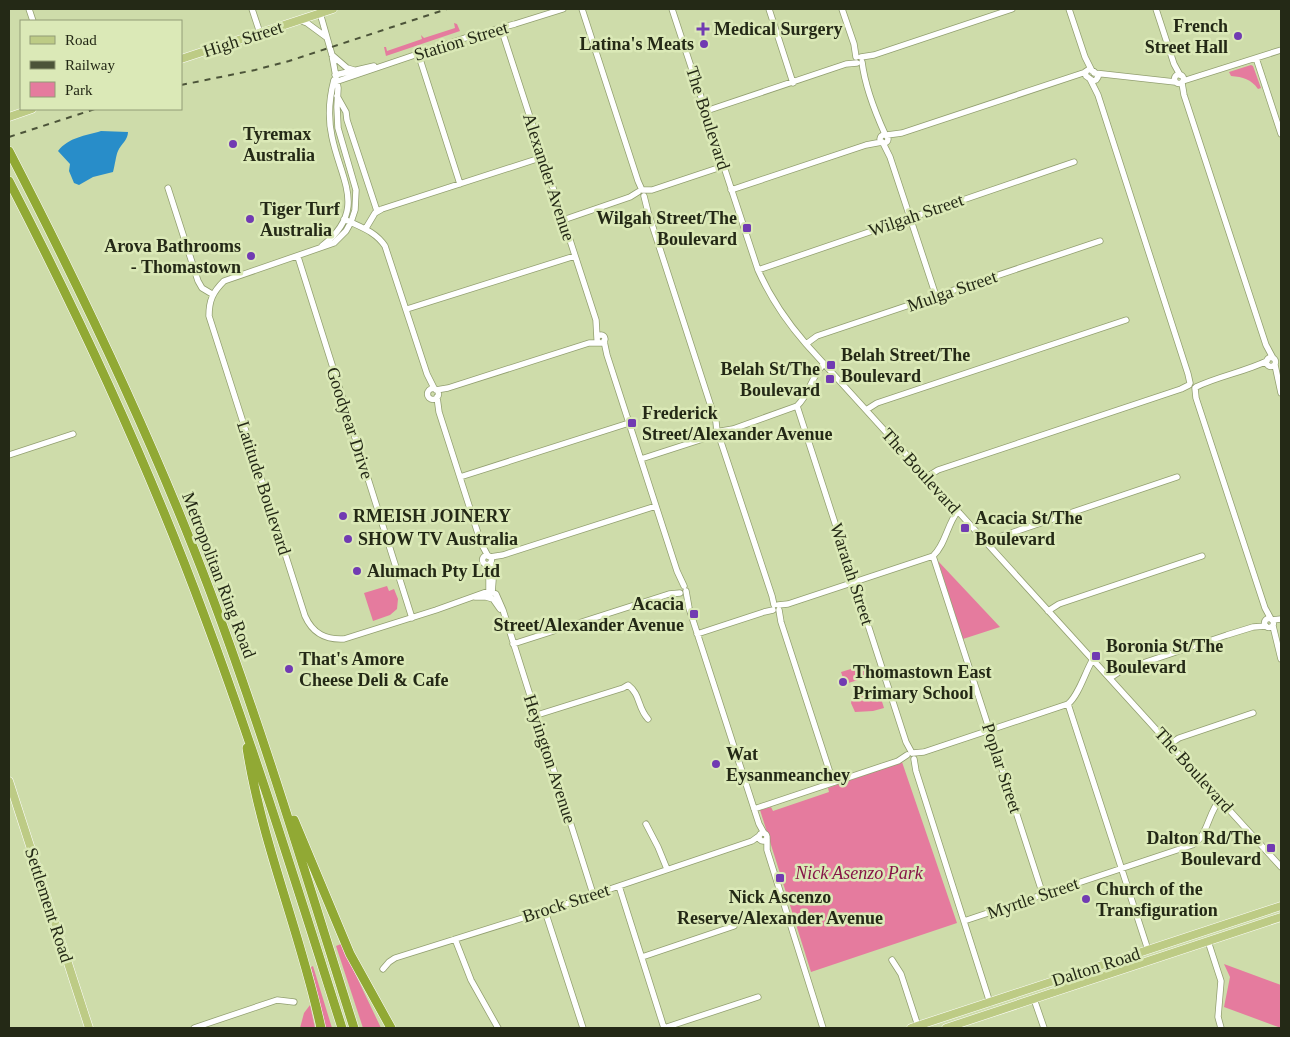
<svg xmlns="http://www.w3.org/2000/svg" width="1290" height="1037" font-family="Georgia,serif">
<rect width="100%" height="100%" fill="#cedcaa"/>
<path fill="#e57b9e" d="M454,23L457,24L460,31L386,56L384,47H386L387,51L422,39L421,35L424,38L455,28Z
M1251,65L1253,66L1261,88L1258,89C1251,79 1243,77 1231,76L1229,72Z
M938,561L1000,627L963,639Z
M387,586L389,591L394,589L398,599L397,609L390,615L373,621L364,593Z
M864,665L868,677L845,684L841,672Z
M877,691L879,692L884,708L873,711L855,712L851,703L852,699Z
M902,762L957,923L811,972L760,810L771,807L773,811L829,792L828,788Z
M341,944L381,1028H363L336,946Z
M1224,964L1281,985V1028L1224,1007L1230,977Z
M313,966L332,1028H326L311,967Z
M310,1005L315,1028H300L304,1013Z"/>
<path fill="#288dc9" d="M101,131L128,132C128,140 121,144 118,151C116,155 115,165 113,172L93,177L79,185L74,183L69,171L70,164L58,151C69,137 85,136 101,131Z"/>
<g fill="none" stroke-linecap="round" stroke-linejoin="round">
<g stroke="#929f70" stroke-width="7">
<path id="minor" d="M29,9L33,21
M252,9L260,33
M582,9L638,181L642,190
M672,9L758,270C770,297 786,321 806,344L1281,867
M769,9L793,83
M842,9L854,44L856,57
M1069,9L1085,57L1092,71
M1156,9L1174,64L1180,75
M320,13L332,55L338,88L337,107L338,128L356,190L355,210L351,222L346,231L334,243L224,281C213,292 209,300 209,316L305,616C313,634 326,640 344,639L436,610L489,591L496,594L503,610L593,894
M299,20L307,23L326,37
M501,28L596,320L597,338
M418,53L460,184
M332,55L347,68L354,70
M861,57L874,55L1012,9
M1256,58L1281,134
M862,62C865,86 875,112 885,134
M1088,70C1092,69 1097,73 1098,77L1096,80L1093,81L1086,76L1085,72Z
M1094,73L1175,82
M1174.5 79a4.5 4.5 0 1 1 9 0a4.5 4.5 0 1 1-9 0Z
M335,75L374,66
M1090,79L1098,95L1188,374L1190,383
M1183,81L1281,50
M335,82L465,38L515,24L563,9
M1182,83L1184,95L1266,345L1273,358
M337,96L346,112L347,120L377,211
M706,111L846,64L857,63
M880 139a4 4 0 1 1 8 0a4 4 0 1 1-8 0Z
M887,135L902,133L1086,72
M883,143L890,157L936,296
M168,188L198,281L202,288L212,294
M643,190H652L724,166
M731,190L866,145L882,142
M644,196L648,212L716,422L717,431
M344,219C360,227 375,231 385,246L427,374L434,388
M563,220L630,197L638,192
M366,228L375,213L382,209L543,157
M322,246C368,210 341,181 332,137C328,119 329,99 334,80
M298,257L412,618
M758,270L1074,162
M407,309L575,256
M597 339a4 4 0 1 1 8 0a4 4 0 1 1-8 0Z
M604,341L607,355L677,571L684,586
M806,344L817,336L1100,241
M1266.5 362a4.5 4.5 0 1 1 9 0a4.5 4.5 0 1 1-9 0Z
M1275,365L1281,393
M1196,387C1219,376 1244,372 1267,361
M1195,388L1196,398L1265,608L1271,619
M427.5 394a5.5 5.5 0 1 1 11 0a5.5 5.5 0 1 1-11 0Z
M436,390L448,388L589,343H599
M437,397L439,412L481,543L488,556
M797,406L906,742L912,753
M866,410L877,403L1126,320
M721,431L733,429L797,406C810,394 811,376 824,364
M719,436L772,596L774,605
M9,455L73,434
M641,459L709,437L716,432
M460,477L629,423
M927,477L938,470L1181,389L1189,385
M988,544L999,537L1177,477
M482.5 560a4.5 4.5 0 1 1 9 0a4.5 4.5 0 1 1-9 0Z
M933,556L1043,895
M490,557L503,555L656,506
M491,563L493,580L492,593
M485,564L489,573V593
M686,591L689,608L759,824L764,833
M475,597H486L493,599L500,609
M778,605L788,604L933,556C946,544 947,524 958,511
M779,610L781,622L833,782
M1048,611L1059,604L1202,556
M1264.5 623a4.5 4.5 0 1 1 9 0a4.5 4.5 0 1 1-9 0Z
M1272,620L1281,619
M1273,626L1281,659
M697,634L764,612L773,610
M513,644L669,594L680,593
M1110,678L1122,670L1227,635L1253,627L1266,626
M1068,704L1148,950
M537,715L623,688L628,685C641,695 637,707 648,719
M1170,744L1179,738L1253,713
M913,753L924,752L1068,704C1079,695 1085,672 1093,659
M914,759L916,771L990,1003
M754,809L898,761L907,755
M646,824L658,847L667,869
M759 837a4 4 0 1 1 8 0a4 4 0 1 1-8 0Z
M767,839V850L823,1028
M619,886L664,1028
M545,911L583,1028
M964,921L1192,845C1208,837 1208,812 1220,800
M455,939L471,980L498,1028
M1208,941L1221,981L1218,1017L1221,1028
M642,957L734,926
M892,960L901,974L918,1026
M383,969L389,962L395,958L545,911L752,841L759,836
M1034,999L1044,1028
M194,1028L277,1000L294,1002
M664,1028L758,997"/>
</g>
<g stroke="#fff" stroke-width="9">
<path id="major" d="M181,59L333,9
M9,117L32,109
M9,781L89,1028
M911,1028L1281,906
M946,1028L1281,917"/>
</g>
<g stroke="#fff" stroke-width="10">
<path id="highway" d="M9,151C83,294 153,440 210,591C264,735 308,882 354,1028
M9,181C82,322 149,466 204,615C255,751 298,890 342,1028
M247,748C262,844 301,934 321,1028
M294,820L350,954L391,1028"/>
</g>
<use href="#minor" stroke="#fff" stroke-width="5.5"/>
<use href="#major" stroke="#bdcb85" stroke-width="8"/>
<use href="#highway" stroke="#91a934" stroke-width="9"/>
<path stroke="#4c5439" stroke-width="2" stroke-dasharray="6 6" stroke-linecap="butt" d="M181,85L255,70L289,61L447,9
M9,137L95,109"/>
</g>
<g fill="#713bb2" stroke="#dbe9b7" stroke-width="2">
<path d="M700.5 21.5h5v5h5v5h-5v5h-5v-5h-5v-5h5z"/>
<circle cx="1238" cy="36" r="5"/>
<circle cx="704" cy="44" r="5"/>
<circle cx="233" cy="144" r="5"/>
<circle cx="250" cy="219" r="5"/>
<rect x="742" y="223" width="10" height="10" rx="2.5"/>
<circle cx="251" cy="256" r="5"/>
<rect x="826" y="360" width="10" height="10" rx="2.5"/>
<rect x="825" y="374" width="10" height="10" rx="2.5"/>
<rect x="627" y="418" width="10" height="10" rx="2.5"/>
<circle cx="343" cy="516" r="5"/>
<rect x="960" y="523" width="10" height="10" rx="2.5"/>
<circle cx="348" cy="539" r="5"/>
<circle cx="357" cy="571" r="5"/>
<rect x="689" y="609" width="10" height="10" rx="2.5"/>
<rect x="1091" y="651" width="10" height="10" rx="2.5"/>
<circle cx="289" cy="669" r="5"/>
<circle cx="843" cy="682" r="5"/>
<circle cx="716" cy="764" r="5"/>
<rect x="1266" y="843" width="10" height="10" rx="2.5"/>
<rect x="775" y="873" width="10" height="10" rx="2.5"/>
<circle cx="1086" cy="899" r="5"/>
</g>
<g text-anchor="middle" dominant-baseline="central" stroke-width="5" stroke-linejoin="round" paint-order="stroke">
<g font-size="18" font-weight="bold" fill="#242916" stroke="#dbe9b7" text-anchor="start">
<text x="1228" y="26" text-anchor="end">French<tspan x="1228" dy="21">Street Hall</tspan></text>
<text x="714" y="29">Medical Surgery</text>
<text x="694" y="44" text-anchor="end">Latina's Meats</text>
<text x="243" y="134">Tyremax<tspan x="243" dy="21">Australia</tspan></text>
<text x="260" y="209">Tiger Turf<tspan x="260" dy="21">Australia</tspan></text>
<text x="737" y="218" text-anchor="end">Wilgah Street/The<tspan x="737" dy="21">Boulevard</tspan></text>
<text x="241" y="246" text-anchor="end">Arova Bathrooms<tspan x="241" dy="21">- Thomastown</tspan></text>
<text x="841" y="355">Belah Street/The<tspan x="841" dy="21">Boulevard</tspan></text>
<text x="820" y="369" text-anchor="end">Belah St/The<tspan x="820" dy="21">Boulevard</tspan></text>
<text x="642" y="413">Frederick<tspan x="642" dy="21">Street/Alexander Avenue</tspan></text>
<text x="353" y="516">RMEISH JOINERY</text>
<text x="975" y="518">Acacia St/The<tspan x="975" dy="21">Boulevard</tspan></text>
<text x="358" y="539">SHOW TV Australia</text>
<text x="367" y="571">Alumach Pty Ltd</text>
<text x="684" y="604" text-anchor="end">Acacia<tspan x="684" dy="21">Street/Alexander Avenue</tspan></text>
<text x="1106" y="646">Boronia St/The<tspan x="1106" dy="21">Boulevard</tspan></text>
<text x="299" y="659">That's Amore<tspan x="299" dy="21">Cheese Deli &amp; Cafe</tspan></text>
<text x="853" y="672">Thomastown East<tspan x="853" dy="21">Primary School</tspan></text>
<text x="726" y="754">Wat<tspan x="726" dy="21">Eysanmeanchey</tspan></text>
<text x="1261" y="838" text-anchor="end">Dalton Rd/The<tspan x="1261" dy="21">Boulevard</tspan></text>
<text x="1096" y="889">Church of the<tspan x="1096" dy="21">Transfiguration</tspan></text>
<text x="780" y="897" text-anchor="middle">Nick Ascenzo<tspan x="780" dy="21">Reserve/Alexander Avenue</tspan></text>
</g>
<g font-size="18" fill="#242916" stroke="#dbe9b7">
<text transform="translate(243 39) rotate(-18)">High Street</text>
<text transform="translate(461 41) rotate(-17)">Station Street</text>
<text transform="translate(708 118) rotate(72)">The Boulevard</text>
<text transform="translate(549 177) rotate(72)">Alexander Avenue</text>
<text transform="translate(916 215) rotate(-19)">Wilgah Street</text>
<text transform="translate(952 291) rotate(-19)">Mulga Street</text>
<text transform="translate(350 423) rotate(72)">Goodyear Drive</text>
<text transform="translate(921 471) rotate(48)">The Boulevard</text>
<text transform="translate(264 488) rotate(72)">Latitude Boulevard</text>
<text transform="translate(852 574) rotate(72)">Waratah Street</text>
<text transform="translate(219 575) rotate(69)">Metropolitan Ring Road</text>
<text transform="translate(550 759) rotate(72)">Heyington Avenue</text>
<text transform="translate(1002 768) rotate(72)">Poplar Street</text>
<text transform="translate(1194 770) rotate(48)">The Boulevard</text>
<text transform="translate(1033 898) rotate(-19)">Myrtle Street</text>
<text transform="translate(566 903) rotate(-18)">Brock Street</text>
<text transform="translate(49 905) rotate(72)">Settlement Road</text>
<text transform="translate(1096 967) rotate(-18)">Dalton Road</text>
</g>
<g font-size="18" font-style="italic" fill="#861547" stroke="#dbe9b7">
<text x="859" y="873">Nick Asenzo Park</text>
</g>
</g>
<rect width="1290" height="1037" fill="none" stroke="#242916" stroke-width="20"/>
<rect x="20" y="20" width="162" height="90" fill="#dbe9b7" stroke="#929c77"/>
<rect x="30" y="36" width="25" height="8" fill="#bdcb85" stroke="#929c77"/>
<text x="65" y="45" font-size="15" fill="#242916">Road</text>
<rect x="30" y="61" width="25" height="8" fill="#4c5439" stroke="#929c77"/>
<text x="65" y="70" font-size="15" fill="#242916">Railway</text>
<rect x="30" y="82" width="25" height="15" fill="#e57b9e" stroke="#929c77"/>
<text x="65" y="95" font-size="15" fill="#242916">Park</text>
</svg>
